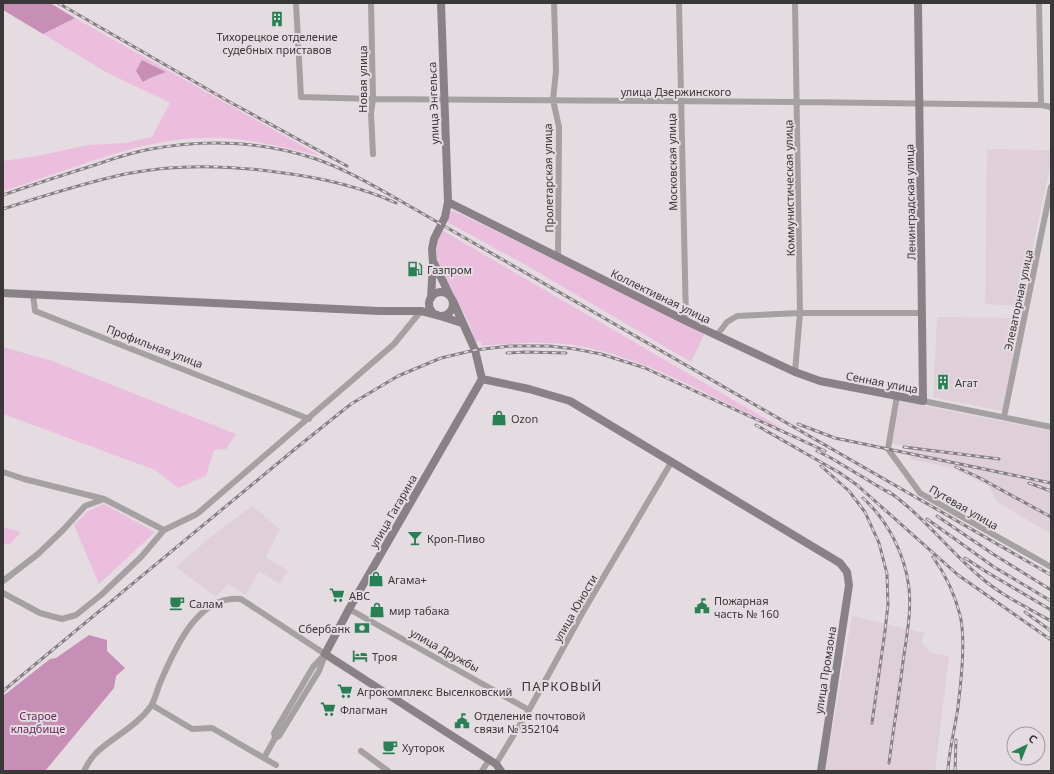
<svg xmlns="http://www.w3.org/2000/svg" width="1054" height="774" font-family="'Noto Sans',sans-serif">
<rect width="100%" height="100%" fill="#e5dce2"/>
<path fill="#dfcfd9" d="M987,149L1051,150V162L1020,306L985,304Z
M937,317L1023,318L1003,411L933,397Z
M900,401L1051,431V534L997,502L989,486L952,468L909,459L912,446L892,444Z
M252,506L280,529L266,557L288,571L280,584L259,571L246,595L228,584L216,597L176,567L215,533Z
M852,616L925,633L921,642L931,653L949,656L935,771H825Z"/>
<path fill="#ebbedd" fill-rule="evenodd" d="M75,18L320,156C280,146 241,136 200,138C134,140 66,172 3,191V161L37,156L88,145L125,143L152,137L170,103L104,71L43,34ZM142,60L165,72L150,77L143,82Z
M454,211L705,333L691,362L524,264L447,222L450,212Z
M442,230L785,430C716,401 649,357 573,345C543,341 512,343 482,346L481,341L475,342L469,323L444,276L437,258V240Z
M3,347L52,361L236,434L226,449L214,450L206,476L178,488L155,470L3,414Z
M104,504L155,532L99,584L74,525L88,511Z
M3,527L21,532L10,544H3Z"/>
<path fill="#c78eb6" d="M3,3H50L75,18L43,34L3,10Z
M142,60L166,72L150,78L143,82L136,71Z
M89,635L107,640V651L125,668L116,676L114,688L45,771H3V696L50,659L56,658Z"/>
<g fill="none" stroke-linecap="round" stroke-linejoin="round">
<path stroke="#a5a1a3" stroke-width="6" d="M296,3L301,97L373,99L798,102L1041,105L1051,107
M371,3L373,99L371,113L373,154
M554,3L556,71L553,100L559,127L558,258
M679,3L686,321
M1039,3L1041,105
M33,294L35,311L309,419
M717,335L727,322L737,316L800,313H923
M795,372L800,313L795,3
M897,396L888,449L920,493L1051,567
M923,401L1051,427
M1004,417L1051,187
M3,472L24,479L104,499L164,530
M3,581L38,554L63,530L85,506L104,499
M3,593L40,613L62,619L76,615L101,595L141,557L164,530L197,514L349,383L394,344L421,311
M349,609L529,710
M152,705L192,729L212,728L276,765
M275,738L279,736L319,671L324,658
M361,751L388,771
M264,758L275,738L274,733L313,667L325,654
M496,764L529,710L584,610L672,461
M84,771C87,765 91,758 96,753C113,737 137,726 151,706C155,700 157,690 160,683C174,651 197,594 241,599L325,654
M482,771L489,760"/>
<path stroke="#888286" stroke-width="8" d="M448,202L686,321L795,372L820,381L923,401L918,3
M434,263L450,296
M429 304a12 12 0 1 1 24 0a12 12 0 1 1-24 0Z
M3,293L379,311H421L437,315
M431,298L433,263L432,249L434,239L445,217L448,202L441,3
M453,301L475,350L482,379
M440,316L462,323
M482,379L529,389L570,401L840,563L847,572L849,585L821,771
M482,379L349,609L325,654L496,764L501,771"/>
<g stroke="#857f83" stroke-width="3">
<path id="rail" d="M58,3L228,101L347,166
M3,195C35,184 66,174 98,164C115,158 133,152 151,149C205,139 263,141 316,159C342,168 367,182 392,196L1051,575
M3,209C43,196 84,183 125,174C175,164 226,165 276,172C318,177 357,185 396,203
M507,353L525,352L566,353
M798,424L835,438L1051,483
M756,425L840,473L857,485L958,575L1051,640
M904,447L999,459
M817,451L831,458L891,494
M821,466L849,491L865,512L879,543L887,574L888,605L885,631L872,723
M956,467L978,477L1051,517
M1029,483L1051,491
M888,491C922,515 947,548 978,575C999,594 1026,607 1051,621
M863,498C888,521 905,554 909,588C912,615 905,643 902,670C898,701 893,732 889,763
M937,516L993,554L1051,590
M927,519L994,567L1051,601
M933,557C945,574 955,595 960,615C966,639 961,682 958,707C955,729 949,749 948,771
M965,558L985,571L1051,610
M1025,612L1051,631
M3,691L295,449L351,404L398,376L441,358L475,350L511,346H549L575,349L601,354L645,368L825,451
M955,771L956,740"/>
</g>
<use href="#rail" stroke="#e5dce2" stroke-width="1.5" stroke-dasharray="4.5" stroke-linecap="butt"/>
</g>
<defs>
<g id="building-bare" transform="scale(1.2)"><path d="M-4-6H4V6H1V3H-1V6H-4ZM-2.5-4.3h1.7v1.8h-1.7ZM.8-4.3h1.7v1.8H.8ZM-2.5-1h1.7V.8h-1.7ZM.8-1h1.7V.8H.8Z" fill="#288055" stroke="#e5dce2" stroke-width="2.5" paint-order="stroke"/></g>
<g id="fuel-bare" transform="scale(1.2)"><path d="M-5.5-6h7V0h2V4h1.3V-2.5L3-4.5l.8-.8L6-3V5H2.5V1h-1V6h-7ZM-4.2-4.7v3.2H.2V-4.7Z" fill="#288055" stroke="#e5dce2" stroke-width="2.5" paint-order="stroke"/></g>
<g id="shop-bare" transform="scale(1.2)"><path d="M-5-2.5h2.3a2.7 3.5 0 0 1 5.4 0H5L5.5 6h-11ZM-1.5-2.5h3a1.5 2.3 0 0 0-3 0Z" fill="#288055" stroke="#e5dce2" stroke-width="2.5" paint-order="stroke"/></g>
<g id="bar-bare" transform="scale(1.2)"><path d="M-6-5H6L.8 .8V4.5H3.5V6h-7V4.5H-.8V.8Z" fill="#288055" stroke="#e5dce2" stroke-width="2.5" paint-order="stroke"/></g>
<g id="supermarket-bare" transform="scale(1.2)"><path d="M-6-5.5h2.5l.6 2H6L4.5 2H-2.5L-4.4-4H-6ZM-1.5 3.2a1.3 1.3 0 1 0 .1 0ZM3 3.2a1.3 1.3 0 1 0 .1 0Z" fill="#288055" stroke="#e5dce2" stroke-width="2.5" paint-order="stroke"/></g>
<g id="cafe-bare" transform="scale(1.2)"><path d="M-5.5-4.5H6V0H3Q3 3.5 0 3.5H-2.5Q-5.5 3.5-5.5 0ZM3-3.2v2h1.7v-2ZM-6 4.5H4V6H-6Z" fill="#288055" stroke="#e5dce2" stroke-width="2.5" paint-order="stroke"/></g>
<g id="civic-bare" transform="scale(1.2)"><path d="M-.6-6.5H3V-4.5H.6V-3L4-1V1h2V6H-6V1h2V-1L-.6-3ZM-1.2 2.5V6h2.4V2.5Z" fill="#288055" stroke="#e5dce2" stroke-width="2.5" paint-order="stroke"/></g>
<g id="bank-bare" transform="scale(1.2)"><path d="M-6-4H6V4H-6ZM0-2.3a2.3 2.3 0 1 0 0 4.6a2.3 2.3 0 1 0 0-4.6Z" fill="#288055" stroke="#e5dce2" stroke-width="2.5" paint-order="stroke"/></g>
<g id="hotel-bare" transform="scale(1.2)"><path d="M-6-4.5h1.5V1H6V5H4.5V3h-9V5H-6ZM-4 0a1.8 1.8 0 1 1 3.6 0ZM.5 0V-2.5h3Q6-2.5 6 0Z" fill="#288055" stroke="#e5dce2" stroke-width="2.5" paint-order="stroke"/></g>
</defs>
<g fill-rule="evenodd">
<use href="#building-bare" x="277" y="19"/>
<use href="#fuel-bare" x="415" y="269"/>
<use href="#building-bare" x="943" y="382"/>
<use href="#shop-bare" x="499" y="418"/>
<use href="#bar-bare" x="415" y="538"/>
<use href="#shop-bare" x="376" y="579"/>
<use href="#supermarket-bare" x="337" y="595"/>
<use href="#cafe-bare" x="177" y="603"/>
<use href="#civic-bare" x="702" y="606"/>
<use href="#shop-bare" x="377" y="610"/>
<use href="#bank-bare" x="362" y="628"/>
<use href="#hotel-bare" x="360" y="656"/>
<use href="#supermarket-bare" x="345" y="691"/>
<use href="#supermarket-bare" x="328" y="709"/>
<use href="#civic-bare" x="462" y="721"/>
<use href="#cafe-bare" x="390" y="747"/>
</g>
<g text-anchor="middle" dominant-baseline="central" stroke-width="4" stroke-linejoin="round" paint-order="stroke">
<g font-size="11" fill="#3a3739" stroke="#e5dce2" text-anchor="start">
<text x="277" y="36" text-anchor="middle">Тихорецкое отделение<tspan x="277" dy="13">судебных приставов</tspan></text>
<text x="427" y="269">Газпром</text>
<text x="955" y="382">Агат</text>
<text x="511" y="418">Ozon</text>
<text x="427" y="538">Кроп-Пиво</text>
<text x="388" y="579">Агама+</text>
<text x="349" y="595">ABC</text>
<text x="714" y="600">Пожарная<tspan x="714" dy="13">часть № 160</tspan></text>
<text x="189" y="603">Салам</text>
<text x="389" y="610">мир табака</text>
<text x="350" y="628" text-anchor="end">Сбербанк</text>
<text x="372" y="656">Троя</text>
<text x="357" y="691">Агрокомплекс Выселковский</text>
<text x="340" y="709">Флагман</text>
<text x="474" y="715">Отделение почтовой<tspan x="474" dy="13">связи № 352104</tspan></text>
<text x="402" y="747">Хуторок</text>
</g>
<g font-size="11" fill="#3a3739" stroke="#e5dce2">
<text transform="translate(362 79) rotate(-90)">Новая улица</text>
<text x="676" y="91">улица Дзержинского</text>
<text transform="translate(433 103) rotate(-92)">улица Энгельса</text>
<text transform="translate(672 162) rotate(-91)">Московская улица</text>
<text transform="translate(548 178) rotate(-91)">Пролетарская улица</text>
<text transform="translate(789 188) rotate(-91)">Коммунистическая улица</text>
<text transform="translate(910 202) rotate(-91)">Ленинградская улица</text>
<text transform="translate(661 296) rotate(26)">Коллективная улица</text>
<text transform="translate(1018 300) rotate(-78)">Элеваторная улица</text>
<text transform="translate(155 346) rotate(21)">Профильная улица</text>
<text transform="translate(882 382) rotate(11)">Сенная улица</text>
<text transform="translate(964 507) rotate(30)">Путевая улица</text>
<text transform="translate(393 511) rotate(-60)">улица Гагарина</text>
<text transform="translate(575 608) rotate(-60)">улица Юности</text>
<text transform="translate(445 650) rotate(29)">улица Дружбы</text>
<text transform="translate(825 670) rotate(-81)">улица Промзона</text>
</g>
<g font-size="11" fill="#6b275b" stroke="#e5dce2">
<text x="38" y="715">Старое<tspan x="38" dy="13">кладбище</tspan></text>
</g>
<g font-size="13" letter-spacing="1" fill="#3a3739" stroke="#e5dce2">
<text x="562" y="686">ПАРКОВЫЙ</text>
</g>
</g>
<rect width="1054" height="774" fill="none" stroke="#3a3739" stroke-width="8"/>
<g transform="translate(1026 746) rotate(43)"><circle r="19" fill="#e5dce2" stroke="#a19a9e"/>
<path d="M0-3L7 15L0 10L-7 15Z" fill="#288055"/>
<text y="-6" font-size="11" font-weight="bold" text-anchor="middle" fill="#3a3739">С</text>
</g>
</svg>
